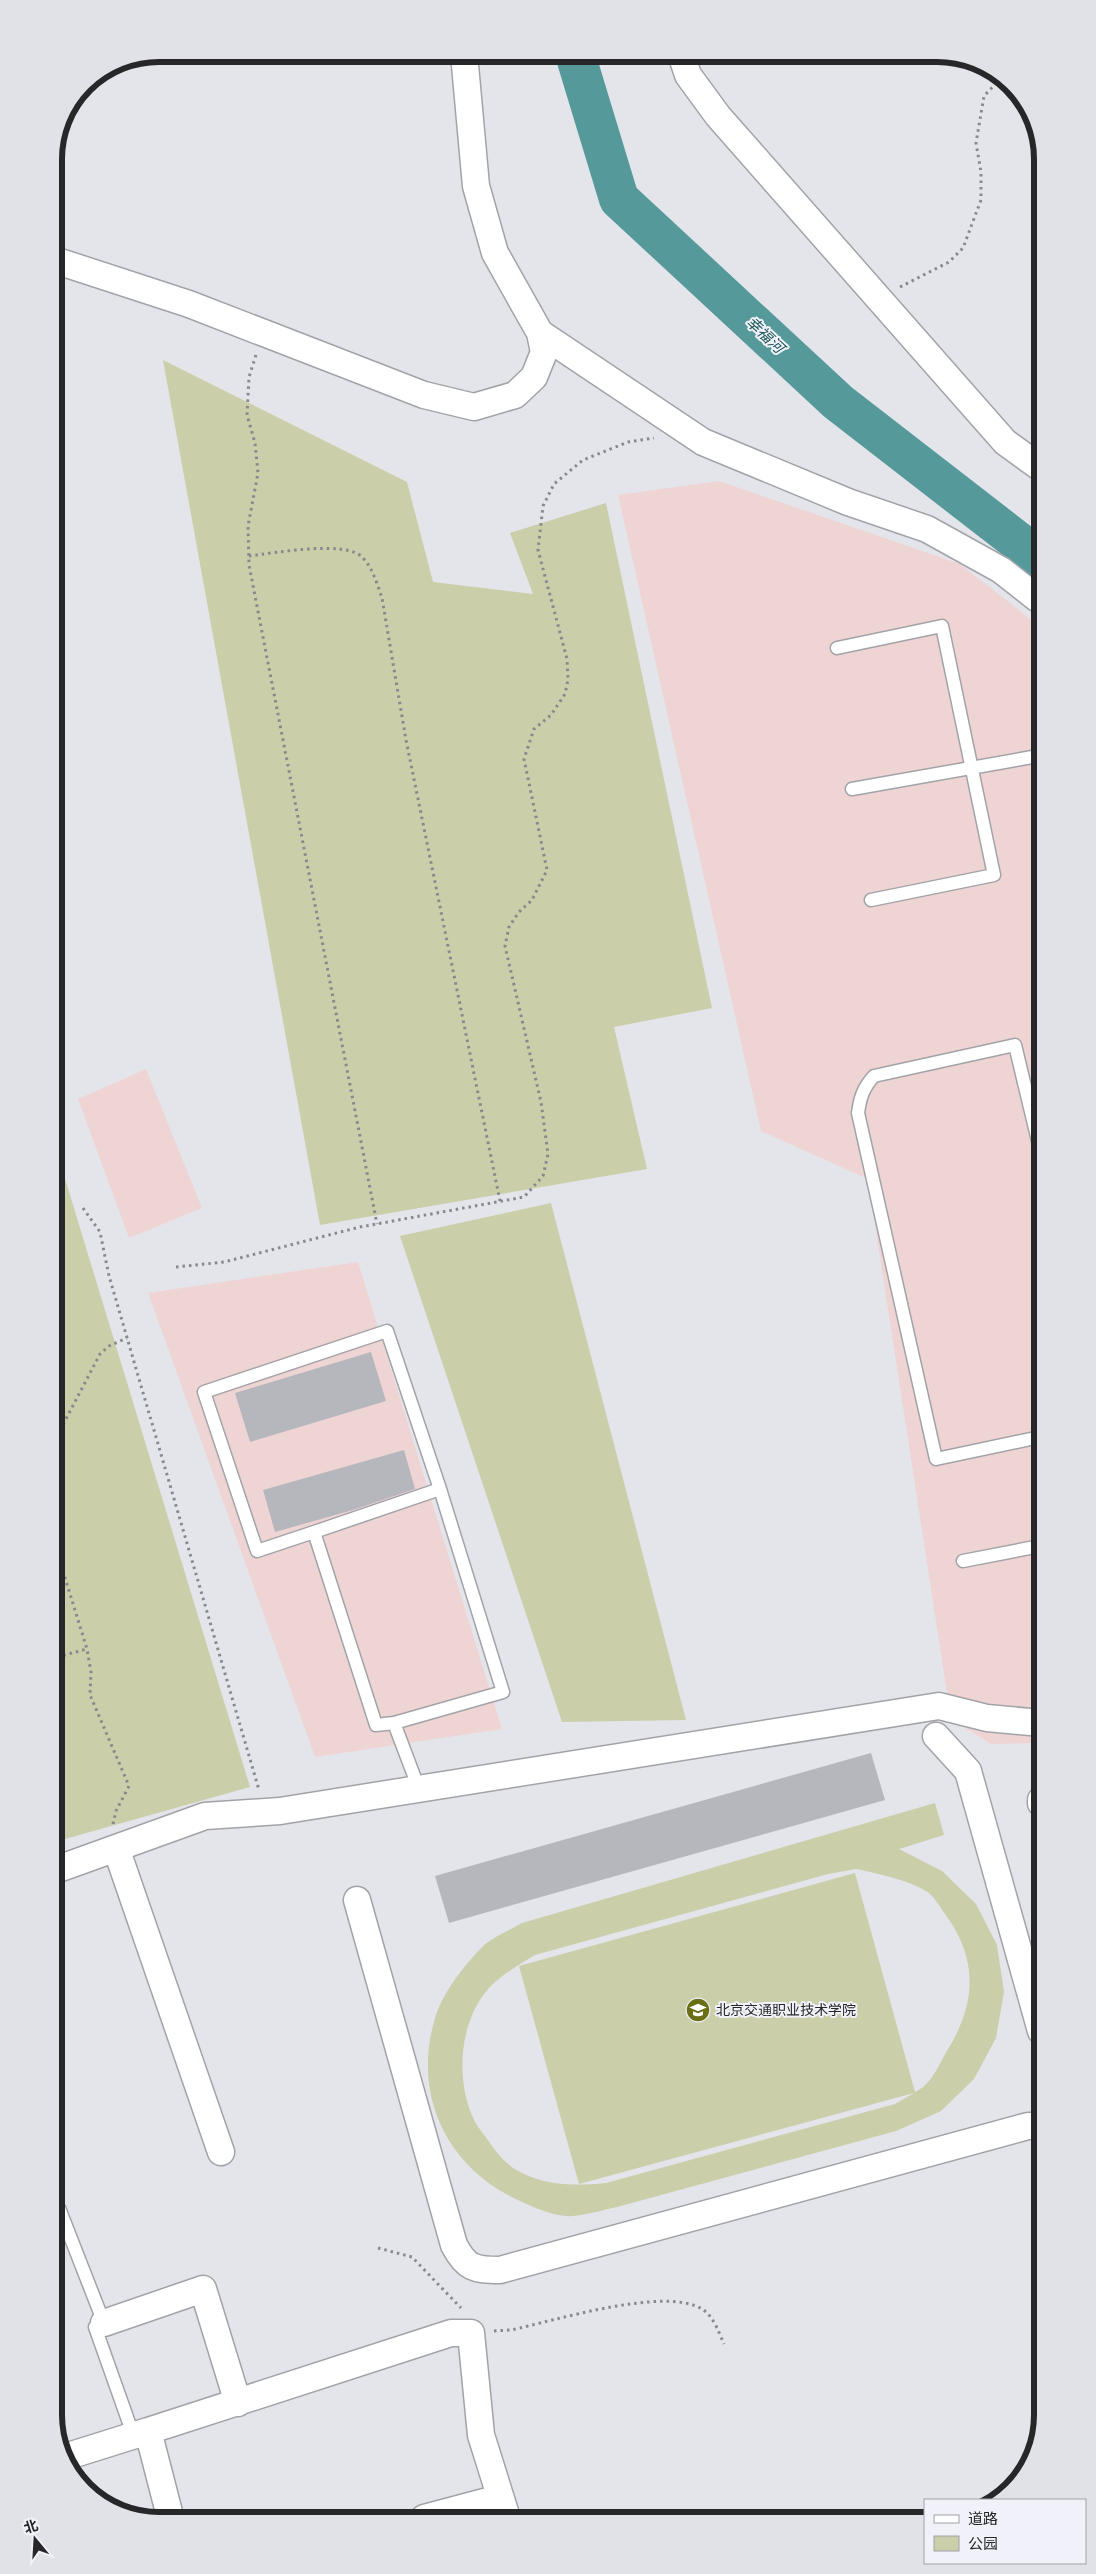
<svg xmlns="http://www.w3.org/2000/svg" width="1096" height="2574" font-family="'DejaVu Sans','Noto Sans SC',sans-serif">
<rect width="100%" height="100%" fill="#e4e5eb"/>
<path fill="#efd4d4" d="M719,481L960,564L1038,625L1041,1743L991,1744L951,1719L868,1179L761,1131L618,495Z
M146,1069L202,1208L129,1238L78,1099Z
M358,1262L502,1729L315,1757L148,1293Z"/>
<path fill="#cacea9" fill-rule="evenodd" d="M163,360L407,482L433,582L533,594L510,533L606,503L712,1008L614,1027L647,1169L320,1225Z
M56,1149L250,1787L58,1841V1840Z
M551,1203L686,1720L562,1722L400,1236Z
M935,1803L944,1835L899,1849L942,1871L976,1904L997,1945L1004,1992L996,2038L974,2079L941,2111L896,2131L617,2207C602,2210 587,2215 572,2216C555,2218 523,2203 508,2195C444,2161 414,2092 434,2022C441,1994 463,1967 483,1946C493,1937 510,1930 522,1923ZM856,1869C876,1873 917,1882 931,1895C936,1900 941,1908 945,1914C979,1960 976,2004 947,2051C938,2066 931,2085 915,2092L855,1873L519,1966L579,2184L914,2093L895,2104L606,2183C577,2186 547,2186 520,2172C508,2166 498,2155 490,2143C485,2136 479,2129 475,2122C456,2084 458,2029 484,1994C497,1977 517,1966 535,1955L828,1874Z"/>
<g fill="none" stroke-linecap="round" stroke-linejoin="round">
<path stroke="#55999b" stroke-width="40" d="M575,54L619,199L838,402L1038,557"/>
</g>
<path fill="#b6b7bd" d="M371,1352L386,1401L250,1442L235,1393Z
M404,1450L415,1489L353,1510L275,1532L263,1490Z
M871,1753L885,1800L449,1923L435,1876Z"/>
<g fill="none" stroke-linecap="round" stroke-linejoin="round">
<g stroke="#a2a3a9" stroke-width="15">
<path id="lane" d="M837,648L942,626L994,875L871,900
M852,789L1038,756
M1039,1145L1015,1045L874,1076C863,1088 860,1098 858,1113L936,1459L1040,1437
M314,1532L257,1551L204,1392L387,1331L440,1489
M963,1561L1040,1546
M394,1723L503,1692L440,1489L314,1532L376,1725L394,1723L419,1789
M59,2208L104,2323L95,2327L134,2437"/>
</g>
<g stroke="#a2a3a9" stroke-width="29">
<path id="street" d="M681,54L688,75L718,116L1005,442L1038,466
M54,260L189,304L424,395L474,407L515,395L534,377L544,352L540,333L495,253L476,186L464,54
M540,333L703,442L848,502L927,529L1001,570L1038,599
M936,1736L968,1771L1041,2031
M1041,1800V1803
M116,1848L221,2152
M58,1869L205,1816L280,1811L939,1706L987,1718L1041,1723
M357,1900L454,2245C466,2268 474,2270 500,2270L1028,2126H1042
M104,2323L203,2289L238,2403
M148,2431L451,2333H471L481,2435L507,2518
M65,2457L148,2431L171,2520
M424,2518L499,2498"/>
</g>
<path stroke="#88888d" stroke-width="3" stroke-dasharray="2.5 4" stroke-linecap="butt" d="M900,287L949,262L963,248L981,200V172L976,143L984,96L1002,77
M256,355L249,377L247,415L255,443L258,473L248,526L249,565L377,1224
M249,556C273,553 346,540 362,557C373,568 377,584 382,598L406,740L500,1201
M83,1208L100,1232L109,1276L259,1790
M176,1267L224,1262L360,1227L524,1197L543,1176L548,1154L541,1102L505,946L509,927L519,912L532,900L547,870L524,759L534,729L551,715L565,694L568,680L567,659L538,550L543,506L554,484L583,460L628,442L654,438
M57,1436L100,1354L109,1346L127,1338
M57,1552L87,1649L91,1672L90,1695L129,1786L116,1811L113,1824
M57,1657L87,1649
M378,2248L412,2257L461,2308
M494,2331L511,2330C553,2321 665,2286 702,2309C713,2315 719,2333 724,2344"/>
<use href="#lane" stroke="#fff" stroke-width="12"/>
<use href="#street" stroke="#fff" stroke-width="26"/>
</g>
<defs>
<g id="university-disc" transform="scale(1.25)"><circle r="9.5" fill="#6b6f13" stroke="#f1f2f9"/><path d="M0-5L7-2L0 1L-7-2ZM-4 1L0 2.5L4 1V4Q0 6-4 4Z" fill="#fff"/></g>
</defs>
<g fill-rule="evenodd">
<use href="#university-disc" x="698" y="2010"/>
</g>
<g text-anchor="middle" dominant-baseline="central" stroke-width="4" stroke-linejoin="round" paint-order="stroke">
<g font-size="14" fill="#27272a" stroke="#f1f2f9" text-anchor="start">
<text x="716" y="2010">北京交通职业技术学院</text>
</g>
<g font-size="15" font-style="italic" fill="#1a5657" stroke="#f1f2f9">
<text transform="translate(765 335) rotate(43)">幸福河</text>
</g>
</g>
<path d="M0 0H1096V2574H0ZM159 62H937A97 97 0 0 1 1034 159V2415A97 97 0 0 1 937 2512H159A97 97 0 0 1 62 2415V159A97 97 0 0 1 159 62Z" fill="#e1e2e8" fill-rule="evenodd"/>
<path fill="none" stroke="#27272a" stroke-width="6" d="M159 62H937A97 97 0 0 1 1034 159V2415A97 97 0 0 1 937 2512H159A97 97 0 0 1 62 2415V159A97 97 0 0 1 159 62Z"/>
<rect x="924" y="2499" width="162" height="65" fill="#f1f2f9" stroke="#a0a1a6"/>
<rect x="934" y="2515" width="25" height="8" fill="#ffffff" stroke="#a0a1a6"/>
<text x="968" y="2524" font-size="15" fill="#27272a">道路</text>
<rect x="934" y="2536" width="25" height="15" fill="#cacea9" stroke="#a0a1a6"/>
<text x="968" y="2549" font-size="15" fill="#27272a">公园</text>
<g transform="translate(35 2539) rotate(342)" stroke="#f1f2f9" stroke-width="4" paint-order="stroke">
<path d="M0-4L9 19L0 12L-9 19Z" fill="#27272a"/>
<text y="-8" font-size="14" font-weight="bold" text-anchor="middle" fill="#27272a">北</text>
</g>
</svg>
